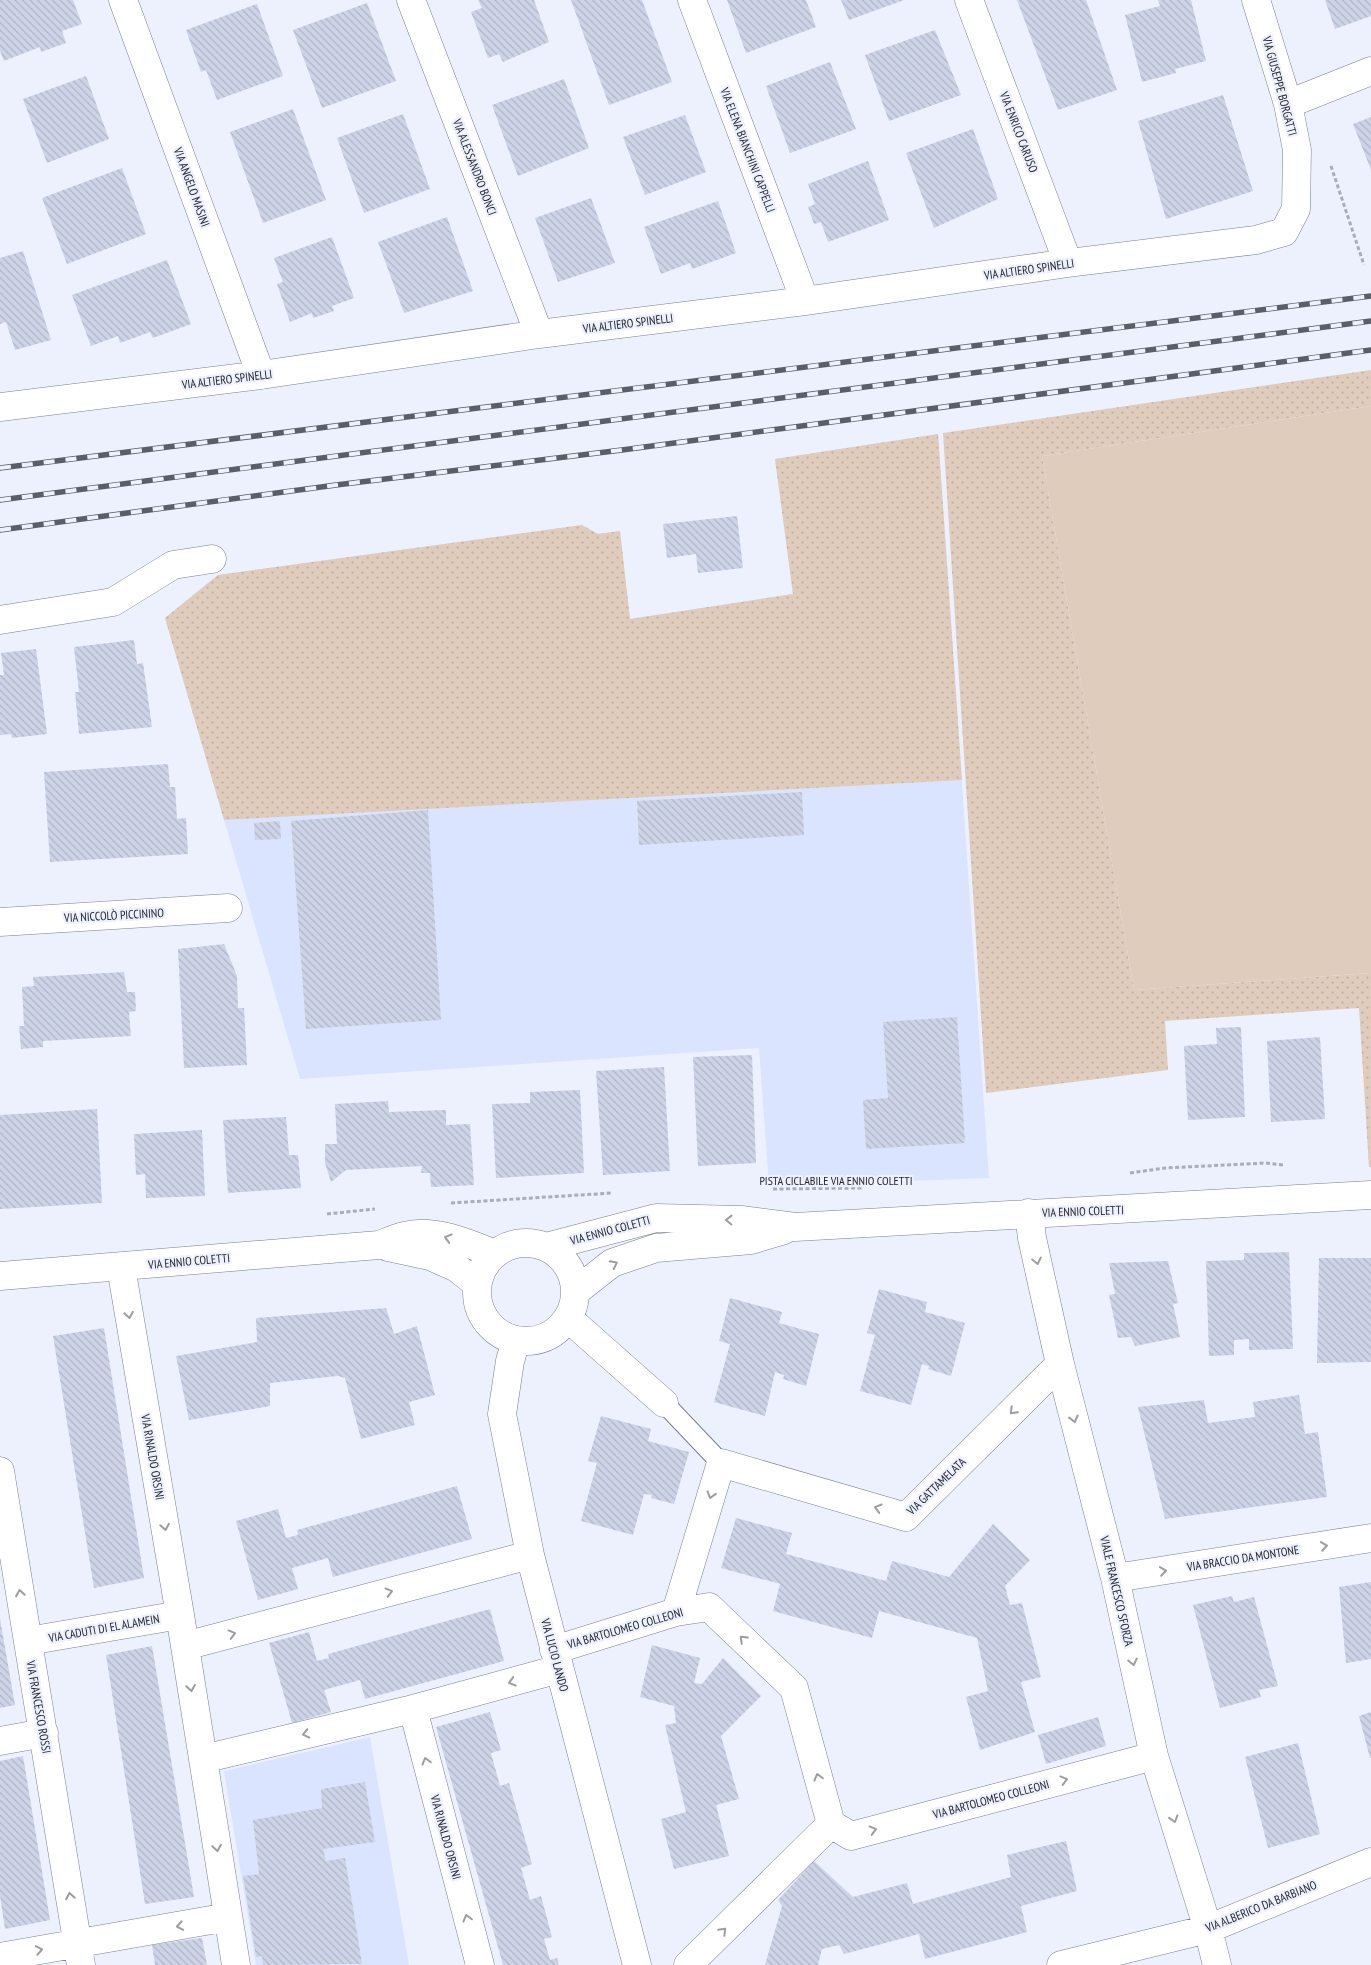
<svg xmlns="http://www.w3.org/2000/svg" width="1371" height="1965" font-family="'PT Sans Narrow',sans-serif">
<defs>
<pattern id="grass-dots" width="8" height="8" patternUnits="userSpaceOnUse" patternTransform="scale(1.25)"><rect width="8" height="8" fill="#e0ccbc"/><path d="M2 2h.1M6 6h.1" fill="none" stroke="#c0afa2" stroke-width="1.8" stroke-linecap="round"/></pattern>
<pattern id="building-back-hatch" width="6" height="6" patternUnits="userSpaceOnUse" patternTransform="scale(1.25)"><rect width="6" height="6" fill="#cdd4e7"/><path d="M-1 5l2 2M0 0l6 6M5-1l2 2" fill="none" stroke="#b0b6c6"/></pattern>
</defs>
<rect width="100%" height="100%" fill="#edf1fd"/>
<path fill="#dbe4fe" d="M938,434L989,1178L769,1186L759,1048L300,1079L165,618L218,575L582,525L598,534L620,531L630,619L793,594L775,459Z
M370,1737L409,1965H256L224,1771Z"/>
<path fill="url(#grass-dots)" d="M1371,370V406L1042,456L1134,990L1371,973V1167H1369L1359,1008L1165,1021L1168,1070L986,1093L943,433Z
M938,434L962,780L224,820L165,618L218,575L582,525L598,534L620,531L630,619L793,594L775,459Z"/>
<path fill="#e0ccbc" d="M1371,406V973L1134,990L1042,456Z"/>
<path fill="url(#building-back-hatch)" d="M0,0H73L82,24L62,31L66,43L41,52L40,47L4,61L0,51Z
M478,0H534L549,42L503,62L499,54L488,58L471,12L482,8Z
M571,0H642L672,82L609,105Z
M727,0H806L816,27L746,53Z
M841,0H904L849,20Z
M1017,0H1086L1117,90L1058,110Z
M1158,0H1191L1206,61L1175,69L1176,73L1142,82L1125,15L1160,6Z
M1325,0H1371V16L1335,29Z
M367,3L396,81L322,108L293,30Z
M257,4L283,76L217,100L206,70L201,72L186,30Z
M935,30L961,95L889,121L865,55Z
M830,62L856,129L790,153L766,86Z
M86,76L109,139L47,163L23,99Z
M564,79L589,148L518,176L492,105Z
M1223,95L1253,191L1166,219L1138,121Z
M293,109L326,200L263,223L230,132Z
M403,114L430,189L364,213L337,138Z
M685,115L706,172L645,195L623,137Z
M1371,117V170L1353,124Z
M973,129L998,199L934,228L906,153Z
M868,161L889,220L828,242L821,222L814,224L808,207L815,204L808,184Z
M122,168L146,234L67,264L42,198Z
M591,198L615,263L558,282L535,218Z
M718,201L736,253L692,269L690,263L661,274L644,227Z
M447,217L473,291L404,313L378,242Z
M332,237L354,298L332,306L334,311L313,318L312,313L290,322L277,284L283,282L274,258Z
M23,251L51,340L15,350L6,322L0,324V258Z
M167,260L191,324L153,338L150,332L120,343L118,336L91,346L72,295Z
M737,516L743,568L698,573L696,554L667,558L663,524Z
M134,640L137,664L143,663L152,727L79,734L75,692H79L74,647Z
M36,649L47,734L12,738L11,734L0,735V675H4L1,653Z
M168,764L170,787H175L177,819L186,818L188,854L50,862L44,772Z
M802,792L804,835L639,845L637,801Z
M428,810L441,1020L306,1029L291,821Z
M280,821L281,839L255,840L254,823Z
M224,944L237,976L238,1008H244L247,1065L184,1068L178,949Z
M124,972L127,992H135L136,1011L129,1012L131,1036L43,1041V1047L21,1049L19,1026H24L22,987L34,986L33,977Z
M957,1017L965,1143L866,1149L863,1100L888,1098L883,1022Z
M1241,1027L1245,1117L1188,1120L1184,1046L1217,1044L1216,1028Z
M1320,1037L1325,1119L1271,1122L1267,1041Z
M752,1055L756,1163L698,1166L693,1057Z
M664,1067L670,1171L603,1175L596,1071Z
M580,1090L584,1173L496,1178L492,1104L530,1103V1092Z
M388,1101L389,1112L446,1110V1125L470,1124L474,1185L431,1187L430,1173H421L422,1166L346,1170L331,1182L325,1163V1144H337L335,1104Z
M97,1109L102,1203L0,1209V1115Z
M286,1117L289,1155H298L301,1188L228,1193L223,1120Z
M202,1130L205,1196L146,1198L145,1174L136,1175L134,1134Z
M1289,1252L1293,1349L1249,1350V1339L1234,1340V1355L1209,1356L1206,1261L1244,1260V1253Z
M1319,1258H1371V1362L1317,1363Z
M1168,1261L1178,1303L1173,1304L1180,1337L1135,1346L1131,1337L1118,1338L1109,1295L1115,1294L1109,1263Z
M879,1289L927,1302L925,1312L965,1323L951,1376L928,1369L929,1366L922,1364L911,1405L860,1391L875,1335L867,1333Z
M730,1298L782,1312L779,1323L819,1334L806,1386L783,1379L784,1375L775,1372L765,1416L714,1402L730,1344L719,1341Z
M386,1308L394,1334L417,1326L435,1395L409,1402L415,1425L361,1439L345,1378L338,1376L270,1383V1406L189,1420L176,1356L257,1342L256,1318Z
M104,1328L144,1578L94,1588L53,1336Z
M1299,1395L1305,1434L1318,1432L1327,1497L1165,1519L1138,1407L1204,1400L1208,1423L1255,1417L1253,1402Z
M601,1416L651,1429L648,1441L689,1452L674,1504L651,1498L652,1495L644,1494L633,1535L581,1521L597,1463L588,1461Z
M457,1486L472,1539L333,1577L328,1558L292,1568L298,1589L258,1600L236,1521L278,1509L286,1538L298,1535L297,1530Z
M736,1518L792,1533L786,1554L886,1581L892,1561L949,1577L993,1524L1030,1560L1005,1586L1010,1605L1022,1603L1041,1677L1021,1682L1035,1732L980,1750L966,1697L988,1691L977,1638L879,1611L872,1638L773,1611L780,1584L721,1568Z
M1371,1582V1659L1346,1663L1339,1587Z
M1232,1596L1234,1602L1254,1597L1278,1686L1259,1690L1261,1697L1220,1708L1193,1605Z
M490,1609L504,1661L365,1699L360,1680L324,1690L331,1712L292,1723L269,1643L309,1632L317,1661L329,1658L328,1654Z
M0,1619L15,1705L0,1708Z
M652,1645L700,1658L694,1683L702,1684L723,1658L761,1696L721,1736L739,1799L716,1805L729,1856L674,1869L661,1819L686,1812L665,1725L676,1723L674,1706L640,1697Z
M152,1646L194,1897L145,1904L106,1655Z
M490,1712L501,1750L491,1753L500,1786L509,1783L532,1864L521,1868L530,1900L541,1896L552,1937L544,1939L550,1960L557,1958L559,1965H503L436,1727Z
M1371,1712V1758H1370L1359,1716Z
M1098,1717L1106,1746L1046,1764L1038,1735Z
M1298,1743L1320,1834L1268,1848L1245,1757Z
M23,1756L50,1920L5,1929L0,1896V1761Z
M365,1782L375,1842L323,1849L326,1861L345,1858L362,1964L263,1965L262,1956L256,1957L243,1876L259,1874L253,1820L322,1808L321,1789Z
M1066,1841L1077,1891L1021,1906L1027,1932L925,1959L919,1934L844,1954L839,1945L822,1949L818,1965H765L782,1906L778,1900L814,1861L853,1897L907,1883L913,1904L1011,1877L1007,1855Z
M202,1938L207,1965H155L152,1945Z"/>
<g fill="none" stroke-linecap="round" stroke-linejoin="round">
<g stroke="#797f90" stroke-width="21">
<path id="lane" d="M664,1403L721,1463"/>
</g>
<g stroke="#797f90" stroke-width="29">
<path id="street" d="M123,0L261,375
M411,0L539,334
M692,0L805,301
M969,0L1068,263
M1288,104L1371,71
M0,407L261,375L539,334L805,301L1068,263L1256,240L1284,232L1296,209L1297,150L1288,104L1256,0
M0,620L113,602L173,565L212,559
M0,922L228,908
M1029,1213L1032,1238L1060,1364L1115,1578L1154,1756L1208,1929L1217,1965
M121,1267L180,1615L236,1965
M568,1318L664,1403
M516,1341L510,1361L502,1414L530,1555L637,1965
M0,1471L81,1965
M1115,1578L1371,1538
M676,1612L721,1463L906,1517L1060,1364
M28,1641L180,1615
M185,1646L530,1555
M554,1650L676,1612L709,1607L794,1688L831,1824
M413,1709L559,1669
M0,1741L44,1733
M203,1759L413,1709L480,1965
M0,1957L228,1917
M688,1965L831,1824L851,1836L1154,1756
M1061,1965L1208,1929L1371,1862"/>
</g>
<g stroke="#797f90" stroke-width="29">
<path id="secondary" d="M477 1292a49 49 0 1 1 98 0a49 49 0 1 1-98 0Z
M388,1247L430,1256L457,1268L477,1284
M546,1247L656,1218L741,1220L795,1227L1371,1195
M0,1276L379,1245C387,1242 396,1238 404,1236C434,1228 467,1243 495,1254
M575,1292L612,1263L656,1248L751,1240L784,1230"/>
</g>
<path stroke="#a9adb7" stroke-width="3" stroke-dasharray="4 2.5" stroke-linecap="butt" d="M1331,166L1364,265
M1130,1173L1165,1168L1266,1163L1283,1165
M773,1189L862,1188
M451,1203L612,1193
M327,1214L375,1209"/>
<use href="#lane" stroke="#fff" stroke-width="19"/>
<use href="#street" stroke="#fff" stroke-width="28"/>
<use href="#secondary" stroke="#fff" stroke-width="28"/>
<g stroke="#5b5e66" stroke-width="5.5">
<path id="rail" d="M0,468L1371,296
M0,500L1371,321
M0,530L336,485L622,450L1371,350"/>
</g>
<use href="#rail" stroke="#edf1fd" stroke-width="4" stroke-dasharray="11" stroke-linecap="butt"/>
</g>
<defs><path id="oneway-chevron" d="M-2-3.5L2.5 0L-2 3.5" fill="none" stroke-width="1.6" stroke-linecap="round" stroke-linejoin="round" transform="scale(1.25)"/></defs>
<g stroke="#9c9da0">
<use href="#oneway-chevron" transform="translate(729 1220) rotate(-179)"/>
<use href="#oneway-chevron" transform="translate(448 1238) rotate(-164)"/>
<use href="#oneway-chevron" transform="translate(1037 1261) rotate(78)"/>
<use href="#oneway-chevron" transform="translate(614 1264) rotate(-27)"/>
<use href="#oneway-chevron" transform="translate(129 1315) rotate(80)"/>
<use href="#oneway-chevron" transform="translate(1013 1411) rotate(135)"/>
<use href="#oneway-chevron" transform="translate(1074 1419) rotate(76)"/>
<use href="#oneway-chevron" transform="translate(711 1495) rotate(107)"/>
<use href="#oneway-chevron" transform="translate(878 1508) rotate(-164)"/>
<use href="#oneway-chevron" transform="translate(165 1527) rotate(80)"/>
<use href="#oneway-chevron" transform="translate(1324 1546) rotate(-9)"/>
<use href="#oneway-chevron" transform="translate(1163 1571) rotate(-9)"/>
<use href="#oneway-chevron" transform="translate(389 1592) rotate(-15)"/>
<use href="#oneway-chevron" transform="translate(20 1593) rotate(-99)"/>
<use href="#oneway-chevron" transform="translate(232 1634) rotate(-15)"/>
<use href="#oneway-chevron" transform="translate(743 1639) rotate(-136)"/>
<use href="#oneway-chevron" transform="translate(1133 1662) rotate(78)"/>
<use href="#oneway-chevron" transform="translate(512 1682) rotate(164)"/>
<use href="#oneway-chevron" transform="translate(191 1688) rotate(81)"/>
<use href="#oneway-chevron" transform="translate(306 1734) rotate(167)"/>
<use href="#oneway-chevron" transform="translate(426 1761) rotate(-105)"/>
<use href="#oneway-chevron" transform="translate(818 1777) rotate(-105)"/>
<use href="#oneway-chevron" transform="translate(1064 1780) rotate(-15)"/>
<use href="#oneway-chevron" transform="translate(1174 1819) rotate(73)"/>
<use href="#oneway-chevron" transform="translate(873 1830) rotate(-15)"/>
<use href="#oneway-chevron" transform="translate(217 1848) rotate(81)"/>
<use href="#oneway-chevron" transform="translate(70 1896) rotate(-99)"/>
<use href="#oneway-chevron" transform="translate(467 1918) rotate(-105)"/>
<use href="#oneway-chevron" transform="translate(180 1926) rotate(170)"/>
<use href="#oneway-chevron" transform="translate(723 1931) rotate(-45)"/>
<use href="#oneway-chevron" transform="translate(39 1950) rotate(-10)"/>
</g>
<g text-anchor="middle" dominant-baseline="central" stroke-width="4.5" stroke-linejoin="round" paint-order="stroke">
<g font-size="12" fill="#24262d" stroke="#edf1fd">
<text transform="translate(1280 86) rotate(75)">VIA GIUSEPPE BORGATTI</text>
<text transform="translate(1019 132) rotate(69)">VIA ENRICO CARUSO</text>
<text transform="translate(748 150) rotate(69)">VIA ELENA BIANCHINI CAPPELLI</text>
<text transform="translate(475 167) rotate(69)">VIA ALESSANDRO BONCI</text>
<text transform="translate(192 187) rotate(70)">VIA ANGELO MASINI</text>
<text transform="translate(1029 269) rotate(-8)">VIA ALTIERO SPINELLI</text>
<text transform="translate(628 323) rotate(-7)">VIA ALTIERO SPINELLI</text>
<text transform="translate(227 379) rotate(-7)">VIA ALTIERO SPINELLI</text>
<text transform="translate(114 915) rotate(-3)">VIA NICCOLÒ PICCININO</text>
<text x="836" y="1180">PISTA CICLABILE VIA ENNIO COLETTI</text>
<text transform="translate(1083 1211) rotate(-2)">VIA ENNIO COLETTI</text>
<text transform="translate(610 1230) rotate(-15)">VIA ENNIO COLETTI</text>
<text transform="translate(189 1261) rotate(-5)">VIA ENNIO COLETTI</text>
<text transform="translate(153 1457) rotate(80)">VIA RINALDO ORSINI</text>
<text transform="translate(936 1486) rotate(-44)">VIA GATTAMELATA</text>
<text transform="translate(1243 1558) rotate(-9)">VIA BRACCIO DA MONTONE</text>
<text transform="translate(1117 1591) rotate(77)">VIALE FRANCESCO SFORZA</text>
<text transform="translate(104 1628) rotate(-10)">VIA CADUTI DI EL ALAMEIN</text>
<text transform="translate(625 1628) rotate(-16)">VIA BARTOLOMEO COLLEONI</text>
<text transform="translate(555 1655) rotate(75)">VIA LUCIO LANDO</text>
<text transform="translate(39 1707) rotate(80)">VIA FRANCESCO ROSSI</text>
<text transform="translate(991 1799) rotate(-15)">VIA BARTOLOMEO COLLEONI</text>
<text transform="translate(446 1837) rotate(75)">VIA RINALDO ORSINI</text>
<text transform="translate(1261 1906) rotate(-22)">VIA ALBERICO DA BARBIANO</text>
</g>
</g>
</svg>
